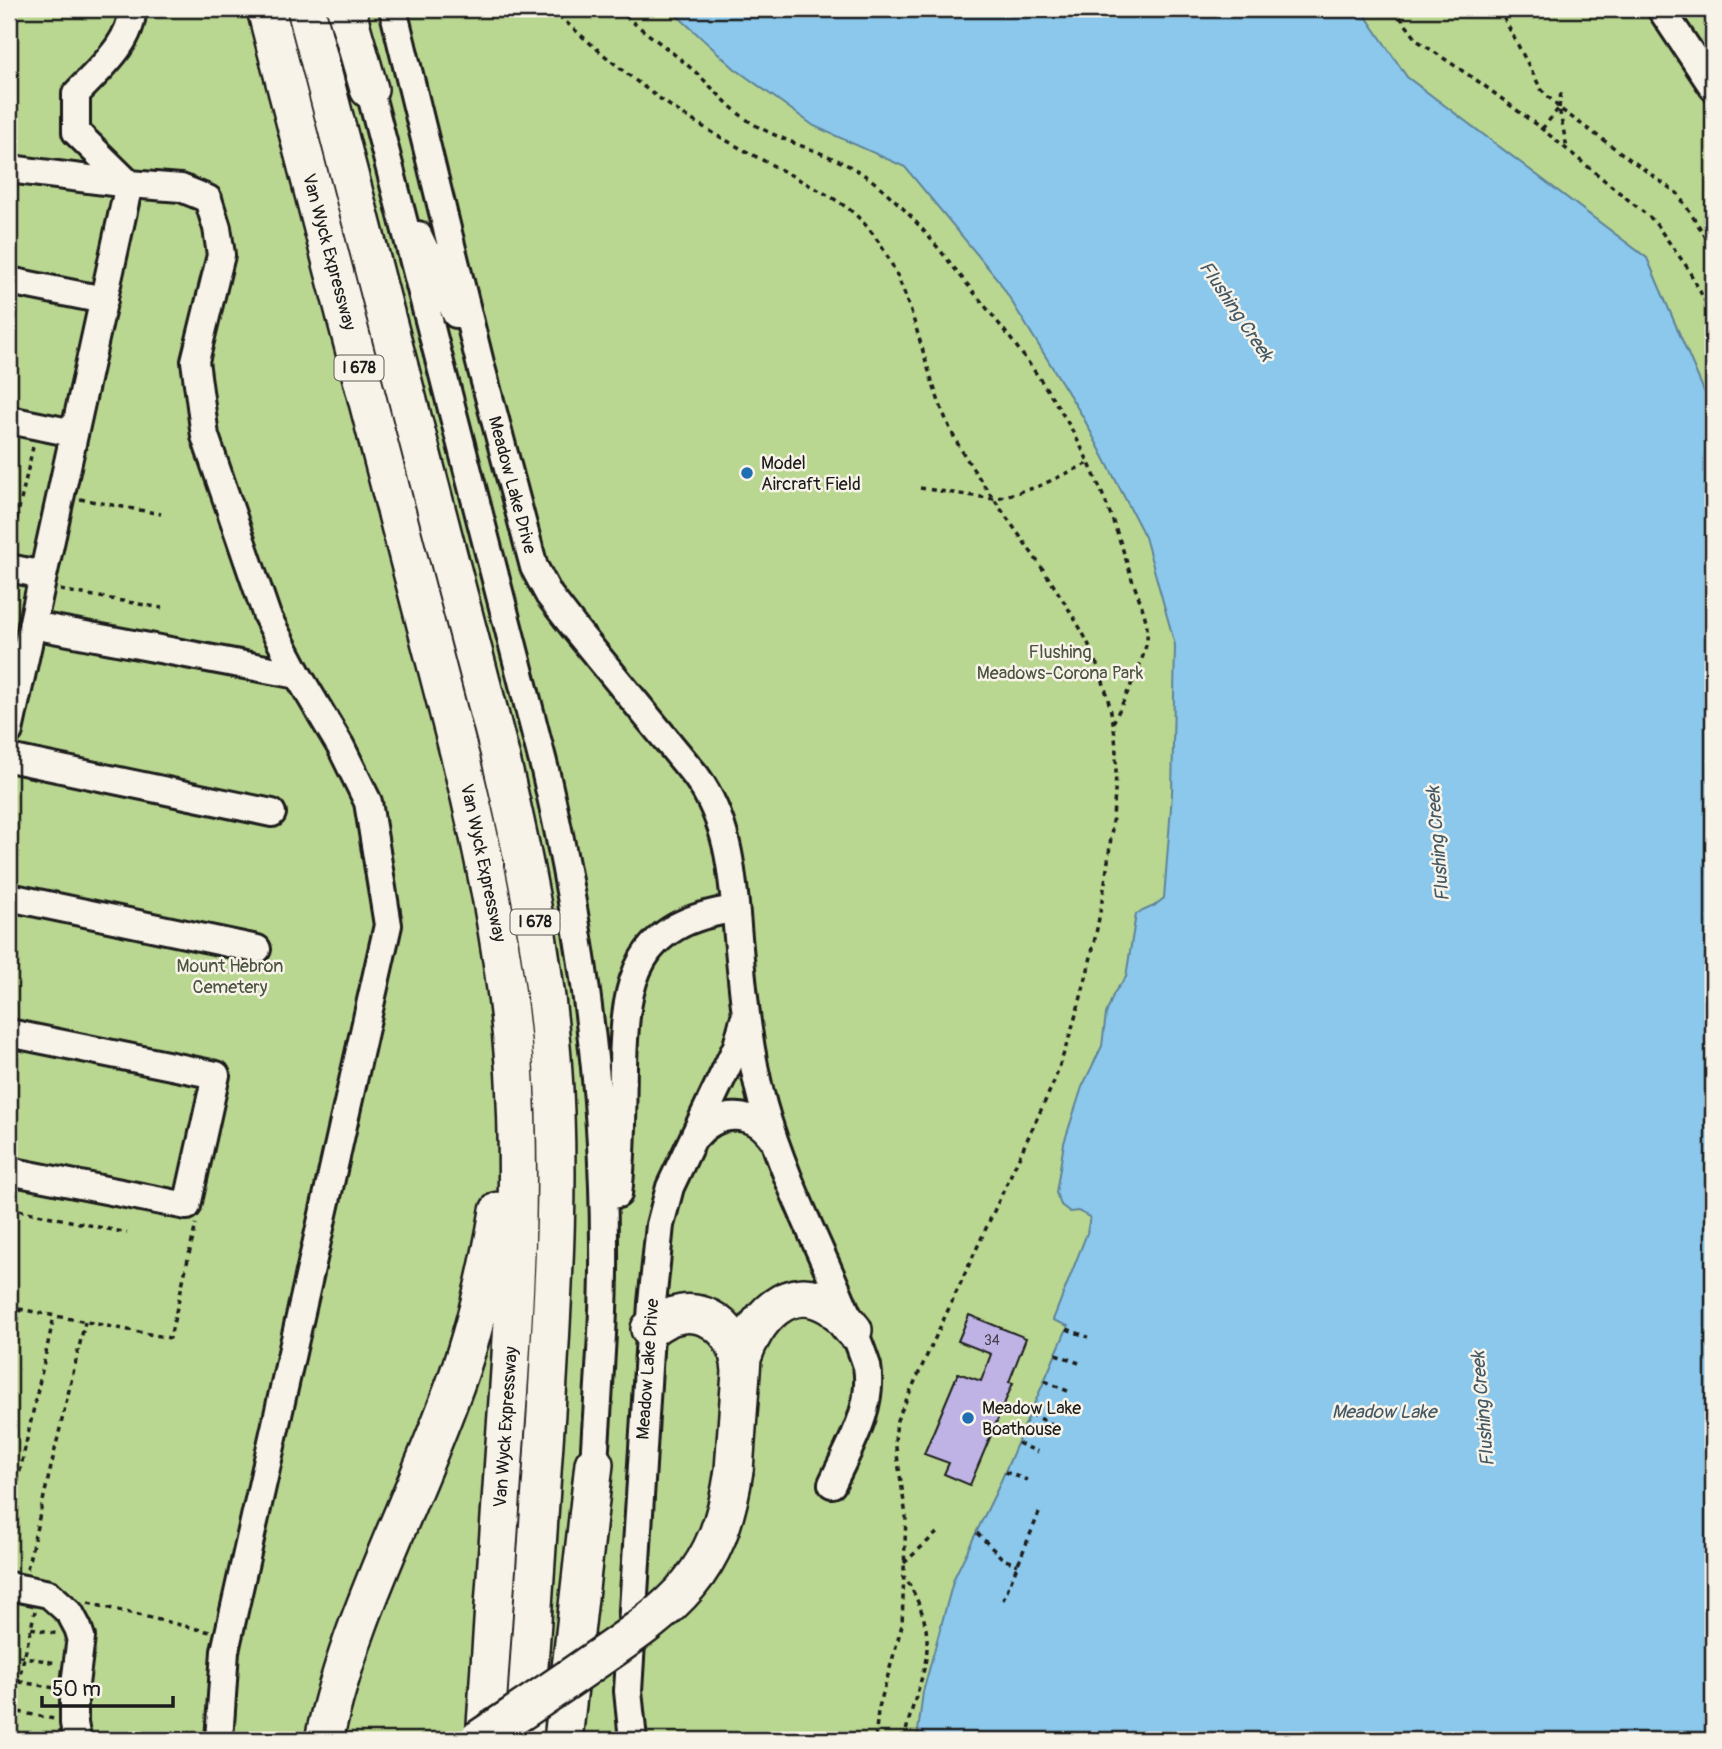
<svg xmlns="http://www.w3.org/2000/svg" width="1722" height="1749" font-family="Pangolin,sans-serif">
<rect width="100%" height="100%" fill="#e6e0e7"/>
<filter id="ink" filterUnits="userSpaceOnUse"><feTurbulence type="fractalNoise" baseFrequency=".0143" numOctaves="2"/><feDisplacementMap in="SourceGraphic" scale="14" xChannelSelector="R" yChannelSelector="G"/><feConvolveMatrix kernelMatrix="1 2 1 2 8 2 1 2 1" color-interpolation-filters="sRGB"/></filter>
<g filter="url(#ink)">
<path fill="#b9d790" stroke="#6a7a56" stroke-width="2" d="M9,9H1713V1740H9Z"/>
<path fill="#8bc8eb" stroke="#5f8398" stroke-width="2" d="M670,9H1361L1407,77L1647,258L1713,412V1740H917L923,1692L954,1578L997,1490L1068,1326L1053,1320L1087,1233L1090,1217L1078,1211L1070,1212L1061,1205L1056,1193L1064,1143L1082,1087L1102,1046L1106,1014L1114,993L1126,977L1136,914L1154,906L1164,898L1172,794L1175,645L1145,537L1083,417L999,281L905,167L814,126L734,68Z"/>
<path fill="#beb3e4" stroke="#1c1c1c" stroke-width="2" d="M969,1315L1026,1338L1009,1382L1013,1383L970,1485L944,1474L949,1463L924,1454L958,1373L981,1381L991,1354L958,1341Z"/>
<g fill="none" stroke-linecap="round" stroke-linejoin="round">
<g stroke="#1c1c1c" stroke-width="32">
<path id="minor" d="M393,9L480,363L534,567L549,595L576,630L696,776C733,827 733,887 739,948C744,1001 749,1053 763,1105C788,1195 837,1277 867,1366C874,1408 849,1447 832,1484
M1661,9L1713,87
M365,72L545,770C581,926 604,1083 604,1244C605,1323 597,1403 593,1483
M9,169L129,184L181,188L208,199L217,228L221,255L195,361L205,436L267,616L298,675L341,747L368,802L388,925L225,1651L219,1740
M129,184L76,132V94C97,71 133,42 132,9
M418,235L456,314
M9,281L104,300
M9,420L74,433
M9,568L43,575
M32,625L298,675
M9,731L129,184
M9,758L272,813
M9,897L257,949
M9,1033L216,1075L187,1206L9,1171
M696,1136C719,1109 755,1110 774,1141
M618,1194C623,1152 622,1108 623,1066C625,977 636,923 735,909
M9,1586L49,1594L70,1613L78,1628L81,1637L74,1692V1723L77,1740
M633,1740L628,1691L652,1303L660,1225L670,1187L737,1046L744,1020"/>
</g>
<g stroke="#1c1c1c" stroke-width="42">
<path id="highway" d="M266,9L461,760C486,860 506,960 514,1063C522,1185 515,1306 506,1428C499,1532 492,1636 485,1740
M306,9L499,751C523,852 544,954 552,1058C561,1177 553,1294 546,1413C538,1522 531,1631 524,1740
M346,9L369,89
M650,1329C690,1295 738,1321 741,1371
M734,1470L742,1358C754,1321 788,1278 831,1306C840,1312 846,1322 853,1330
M324,1740C349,1622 407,1514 449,1401C473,1339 488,1276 499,1211
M563,1740L594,1464"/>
</g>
<path stroke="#1c1c1c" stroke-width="3.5" stroke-dasharray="5 5" stroke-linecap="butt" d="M551,9C599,51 647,94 702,126C734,146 767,162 800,180C820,191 839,200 856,215C913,270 917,355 948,424C961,454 982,482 1000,508C1027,546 1054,584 1077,623C1095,652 1107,689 1113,722C1119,756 1115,794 1112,828C1102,920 1085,997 1053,1084L897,1420L895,1441L906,1516L902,1625L878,1711L875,1740
M617,9C641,30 668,48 692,69C713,87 730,110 755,125C793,147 839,154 874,182C908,209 936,245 963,279C1007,333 1053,390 1084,453C1103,492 1119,535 1131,576C1137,595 1149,618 1147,638C1146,658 1123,701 1114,721
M1394,9L1418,41L1482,84L1542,129L1653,220L1687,267L1713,316
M1499,9L1541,89L1559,108L1678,194L1713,248
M1559,108L1561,92
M1542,129L1559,108L1567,148
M920,488L994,499L1037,487L1089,463
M80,499L161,514
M10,549L33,447
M60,590L162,608
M9,1205L12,1193
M9,1208L127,1233
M9,1307L170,1338L196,1224
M1067,1329L1088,1337
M1056,1354L1079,1363
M9,1361L20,1309
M1045,1381L1070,1392
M1031,1414L1052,1424
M1018,1443L1038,1452
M1005,1472L1027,1480
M9,1521L54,1316
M977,1533L1003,1559L1018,1565
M904,1563L940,1530
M27,1569L85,1322
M1003,1600L1039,1513
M88,1603L210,1632
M31,1628L58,1634
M9,1654L56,1663
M9,1680L55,1688
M9,1710L54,1719
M9,1722L35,1611
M9,1739L13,1740
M904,1740C919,1671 947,1647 905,1577"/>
<use href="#minor" stroke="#f7f3e8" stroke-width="26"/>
<use href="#highway" stroke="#f7f3e8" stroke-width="37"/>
<g stroke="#1c1c1c" stroke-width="42" stroke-linecap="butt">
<path id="highway-bridge" d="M478,1740C515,1715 553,1690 590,1664C673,1607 719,1577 734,1470"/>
</g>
<use href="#highway-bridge" stroke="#f7f3e8" stroke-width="37"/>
</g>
</g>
<g fill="#1f6fb2" stroke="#f7f3e8" stroke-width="2.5">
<circle cx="747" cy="473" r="7"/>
<circle cx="968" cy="1418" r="7"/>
</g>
<g text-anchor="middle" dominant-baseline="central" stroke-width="5" stroke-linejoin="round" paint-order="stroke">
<g font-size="14" fill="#44424e">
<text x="992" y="1340">34</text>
</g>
<g fill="#f7f3e8" stroke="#5e5c59" stroke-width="2">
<rect x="334.5" y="355.5" width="49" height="25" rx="5"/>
<rect x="510.5" y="909.5" width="49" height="25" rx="5"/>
</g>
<g font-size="16" font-weight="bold" fill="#1c1c1c">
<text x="359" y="368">I 678</text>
<text x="535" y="922">I 678</text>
</g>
<g font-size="18" fill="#1c1c1c" stroke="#f7f3e8">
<text transform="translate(329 252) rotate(75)">Van Wyck Expressway</text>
<text transform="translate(512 485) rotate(75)">Meadow Lake Drive</text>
<text transform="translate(483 863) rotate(78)">Van Wyck Expressway</text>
<text transform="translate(648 1369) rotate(-86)">Meadow Lake Drive</text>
<text transform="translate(506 1427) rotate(-86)">Van Wyck Expressway</text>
</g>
<g font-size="18" fill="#1c1c1c" stroke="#f7f3e8" text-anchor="start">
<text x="761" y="463">Model<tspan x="761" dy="21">Aircraft Field</tspan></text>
<text x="982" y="1408">Meadow Lake<tspan x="982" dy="21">Boathouse</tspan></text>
</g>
<g font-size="18" fill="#4b543f" stroke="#f7f3e8">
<text x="1060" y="652">Flushing<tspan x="1060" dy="21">Meadows-Corona Park</tspan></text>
<text x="230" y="966">Mount Hebron<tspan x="230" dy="21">Cemetery</tspan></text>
</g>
<g font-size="19" font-style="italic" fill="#435864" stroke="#f7f3e8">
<text transform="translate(1236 311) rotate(56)">Flushing Creek</text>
<text transform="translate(1438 844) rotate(-95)">Flushing Creek</text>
<text transform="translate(1483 1409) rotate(-95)">Flushing Creek</text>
<text x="1384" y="1412">Meadow Lake</text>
</g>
</g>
<rect width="1722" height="1749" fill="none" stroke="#f7f3e8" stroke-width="35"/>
<rect x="18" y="18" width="1687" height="1714" fill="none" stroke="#1c1c1c" stroke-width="2.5" filter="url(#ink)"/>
<path d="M42 1696v10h131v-10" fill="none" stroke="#1c1c1c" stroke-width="3.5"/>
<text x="52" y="1696" font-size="21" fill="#1c1c1c" stroke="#f7f3e8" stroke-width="5" paint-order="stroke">50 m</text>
</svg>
